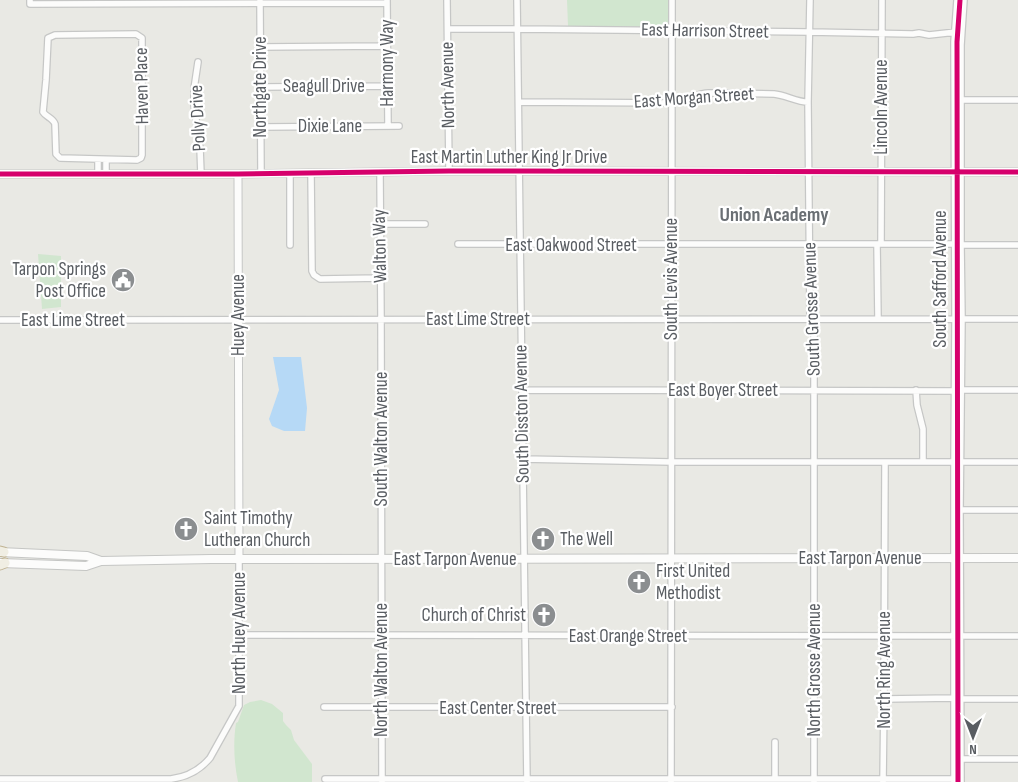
<svg xmlns="http://www.w3.org/2000/svg" width="1018" height="782" font-family="'Sofia Sans Condensed',sans-serif">
<rect width="100%" height="100%" fill="#e9e9e4"/>
<path fill="#d1e6cf" d="M567,0H669L668,25L665,27L568,26Z
M38,254L61,256V307L42,309Z
M261,700L272,704L283,713V721L286,725L291,730L294,740L312,764V782H238C234,763 233,742 236,723L238,722L244,705L250,702Z"/>
<path fill="#b6d9f6" d="M273,357H301L307,408L305,431H284L272,426L269,419L279,390Z"/>
<g fill="none" stroke-linecap="round" stroke-linejoin="round">
<g stroke="#c6c7c6" stroke-width="8">
<path id="minor" d="M30,0V4L387,3
M387,0L388,126
M447,0L449,171
M517,0L527,782
M810,0L808,102L810,315L814,323V782
M260,1L261,174
M448,29H518L809,32L913,34L919,33L929,35L956,32
M136,34L142,38V155L141,158L137,160L60,158L56,154L55,124C53,118 46,117 43,112L46,80L48,38L55,35Z
M260,47L387,46
M198,62L194,89V105L200,148L201,174
M261,87L387,86
M958,100H1018
M519,102L672,103C685,102 696,93 709,93L774,94C786,95 796,102 808,102
M261,127L399,126
M380,172L381,319L382,782
M290,173V245
M311,173L312,271L314,275L320,279L381,278
M98,174V160
M106,174V160
M380,224H425
M458,244H954
M877,244L878,319
M881,244L882,0
M961,245H1018
M962,319H1018
M0,320L955,319
M522,390L955,391
M916,390L917,405L923,429V462
M962,390H1018
M523,459L671,462H1018
M960,510H1018
M239,635L1018,636
M884,699L954,698
M961,699H1018
M324,707H672
M961,759H1018
M0,779H171C187,777 200,770 210,758L239,706V559
M325,779H954
M775,779V742
M671,782L672,0
M883,782L884,699L885,462
M954,782V462L955,319L954,42L957,0
M961,782L960,510L962,319L961,245V45L964,0"/>
</g>
<g stroke="#c6c7c6" stroke-width="9">
<path id="tertiary" d="M0,174H238L449,171L1018,172
M238,174L239,559"/>
</g>
<g stroke="#c5c6c4" stroke-width="10">
<path id="secondary" d="M0,552L87,556L101,561
M1,563L86,566L101,561L211,559L1018,558"/>
</g>
<g stroke="#c0b392" stroke-width="11">
<path id="trunk" d="M0,551L4,552
M0,565L5,563"/>
</g>
<use href="#minor" stroke="#fcfcfb" stroke-width="5.5"/>
<use href="#tertiary" stroke="#fcfcfb" stroke-width="7"/>
<use href="#secondary" stroke="#fcfcfb" stroke-width="8"/>
<use href="#trunk" stroke="#f0eee3" stroke-width="9"/>
<g stroke="#fff" stroke-width="8">
<path id="cycleway" d="M0,174H238L449,171L1018,172
M958,782C957,535 958,289 957,42L960,0"/>
</g>
<use href="#cycleway" stroke="#d6006c" stroke-width="5"/>
</g>
<defs>
<g id="civic-disc" transform="scale(1.25)"><circle r="9.5" fill="#8b8e90" stroke="#fff"/><path d="M-.6-6.5H3V-4.5H.6V-3L4-1V1h2V6H-6V1h2V-1L-.6-3ZM-1.2 2.5V6h2.4V2.5Z" fill="#fff"/></g>
<g id="church-disc" transform="scale(1.25)"><circle r="9.5" fill="#8b8e90" stroke="#fff"/><path d="M-1.2-6h2.4v3.5h3.3v2.4h-3.3V6h-2.4V-.1h-3.3v-2.4h3.3Z" fill="#fff"/></g>
</defs>
<g fill-rule="evenodd">
<use href="#civic-disc" x="123" y="280"/>
<use href="#church-disc" x="186" y="529"/>
<use href="#church-disc" x="543" y="539"/>
<use href="#church-disc" x="639" y="582"/>
<use href="#church-disc" x="544" y="615"/>
</g>
<g text-anchor="middle" dominant-baseline="central" stroke-width="4.5" stroke-linejoin="round" paint-order="stroke">
<g font-size="19" fill="#595d62" stroke="#fff">
<text transform="translate(705 31) rotate(1)">East Harrison Street</text>
<text transform="translate(387 63) rotate(-90)">Harmony Way</text>
<text transform="translate(448 85) rotate(-91)">North Avenue</text>
<text transform="translate(142 86) rotate(-91)">Haven Place</text>
<text x="324" y="86">Seagull Drive</text>
<text transform="translate(260 87) rotate(-90)">Northgate Drive</text>
<text transform="translate(694 98) rotate(-4)">East Morgan Street</text>
<text transform="translate(881 107) rotate(-90)">Lincoln Avenue</text>
<text transform="translate(198 118) rotate(-93)">Polly Drive</text>
<text x="330" y="126">Dixie Lane</text>
<text x="509" y="157">East Martin Luther King Jr Drive</text>
<text x="571" y="245">East Oakwood Street</text>
<text transform="translate(380 246) rotate(-91)">Walton Way</text>
<text transform="translate(671 279) rotate(-90)">South Levis Avenue</text>
<text transform="translate(940 279) rotate(-90)">South Safford Avenue</text>
<text transform="translate(812 309) rotate(-92)">South Grosse Avenue</text>
<text transform="translate(238 315) rotate(-90)">Huey Avenue</text>
<text x="478" y="319">East Lime Street</text>
<text x="73" y="320">East Lime Street</text>
<text x="723" y="390">East Boyer Street</text>
<text transform="translate(522 414) rotate(-91)">South Disston Avenue</text>
<text transform="translate(381 439) rotate(-90)">South Walton Avenue</text>
<text x="860" y="558">East Tarpon Avenue</text>
<text x="455" y="559">East Tarpon Avenue</text>
<text transform="translate(239 633) rotate(-90)">North Huey Avenue</text>
<text x="628" y="636">East Orange Street</text>
<text transform="translate(381 670) rotate(-90)">North Walton Avenue</text>
<text transform="translate(814 670) rotate(-90)">North Grosse Avenue</text>
<text transform="translate(884 670) rotate(-90)">North Ring Avenue</text>
<text x="498" y="708">East Center Street</text>
</g>
<g font-size="19" fill="#595d62" stroke="#fff" text-anchor="start">
<text x="106" y="269" text-anchor="end">Tarpon Springs<tspan x="106" dy="22">Post Office</tspan></text>
<text x="204" y="518">Saint Timothy<tspan x="204" dy="22">Lutheran Church</tspan></text>
<text x="560" y="539">The Well</text>
<text x="656" y="571">First United<tspan x="656" dy="22">Methodist</tspan></text>
<text x="526" y="615" text-anchor="end">Church of Christ</text>
</g>
<g font-size="20" font-weight="bold" fill="#6a6f74" stroke="#fff">
<text x="774" y="215">Union Academy</text>
</g>
</g>
<g transform="translate(973 737) rotate(180)" stroke="#ffffff" stroke-width="4" paint-order="stroke">
<path d="M0-4L9 19L0 12L-9 19Z" fill="#595d62"/>
<text y="-8" font-size="14" font-weight="bold" text-anchor="middle" fill="#595d62">N</text>
</g>
</svg>
